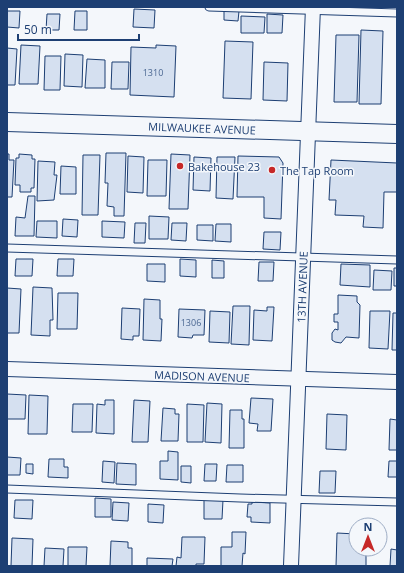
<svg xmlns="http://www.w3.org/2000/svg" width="404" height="573" font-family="'Open Sans',sans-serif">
<rect width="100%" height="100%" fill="#f4f7fb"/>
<path fill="#d5e0f0" stroke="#1d3f73" d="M134,9L155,10L154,28L133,27Z
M7,11H20L19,28L7,27Z
M75,11H87V30H74Z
M224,11H239L238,21L224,20Z
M47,14H60L59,30H46Z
M267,14L283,15L282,33H267Z
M241,16L265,17L264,33H241Z
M361,30L383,31L381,104H359Z
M336,35H359L357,102H334Z
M225,41L253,42L251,99L223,98Z
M21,45L40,46L38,84H19Z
M156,45L176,46L174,97L130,95L131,47L156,48Z
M7,48L17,49L15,85H7Z
M65,54L83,55L82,87L64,86Z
M45,56H61L60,90H44Z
M87,59L105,60V88H85Z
M112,62H129L128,89H111Z
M264,62L288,63L287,101L263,100Z
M106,153H126L124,216H114V207L107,206L108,183H105Z
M7,154H9V160H14L12,197H7Z
M19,154L32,155V159H35L34,188H31V192H20V185H15L16,158H19Z
M171,154L190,155L188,209H169Z
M83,155H100L98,215H82Z
M128,156L144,157L143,193L127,192Z
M238,156L279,157L283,163L281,219L264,218V197H237Z
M194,157L211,158L210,191L193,190Z
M217,157H235L233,199L216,198Z
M148,160H167L166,196H147Z
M331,160L397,163V192H384L383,228L363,227L364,216L335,215L336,200H329Z
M38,161L55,162L54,175H57L54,200L37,201Z
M61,166L76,167V194H60Z
M28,196H35L34,236H15L16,217L25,218Z
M149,216L169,217L168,239H149Z
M63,219L78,220L77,237L62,236Z
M37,221H57V238L36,237Z
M102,221L125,222L124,238L102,237Z
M135,223H146L145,243H134Z
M172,223H187L186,241L171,240Z
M216,224H231V242L215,241Z
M197,225H213V241L197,240Z
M264,232H281L280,250L263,249Z
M16,259H33L32,276H15Z
M58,259H74L73,276H57Z
M180,259L196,260V277L180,276Z
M212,260L224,261V278H212Z
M259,262H274L273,281H258Z
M147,264H165V282L147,281Z
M341,264L370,265V287L340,285Z
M394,268H397V286H394Z
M374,270L392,271L391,290H373Z
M33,287L52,288L53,320H50V336L31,335Z
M7,288L21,289L19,333H7Z
M58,293H78L77,329H57Z
M338,295L357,296V302L360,305L359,338L346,337L341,343L335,342L332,340V333L335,329L338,330V322H334V314H338Z
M144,299L160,300V319H162L161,341L143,340Z
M233,306H250L249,345L231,344Z
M267,307H274L272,341L253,340L254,310L267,311Z
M122,308L140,309L139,336H133V340L121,339Z
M179,309L205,310L204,335H193L192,338L178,337Z
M210,311L230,312L229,343L209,342Z
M370,311H390L388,349L369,348Z
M393,313H397V350H392Z
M7,394L26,395L25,419H7Z
M29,395L48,396L47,434H28Z
M251,398L273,399L271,431H257L258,424L249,423Z
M105,400H114V434L96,433L97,404L105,405Z
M134,400L150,401L148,442H132Z
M207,403L222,404L221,443L205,442Z
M73,404H93L92,432H72Z
M187,404L204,405L203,442H187Z
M163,408L175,409V414H179L178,441H161Z
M230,410H242V419H244V448H229Z
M327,414L347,415L346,450L326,449Z
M390,419L397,420V450H389Z
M168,451L178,452V480L160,479V461H168Z
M7,457L21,458L20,475H7Z
M49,459H64V467H68V478L48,477Z
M103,461L115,462L114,483L102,482Z
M389,461H397V477H388Z
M117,463L136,464V485L116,484Z
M26,464H33V474L26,473Z
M205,464H217L216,481H204Z
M227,465H243V482H226Z
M181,466H191V483L181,482Z
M320,471H336L335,493H319Z
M95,498L111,499V517H95Z
M15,500H33L32,519L14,518Z
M204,500H223L222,519H204Z
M113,502L129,503L128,521L112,520Z
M252,502L270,503V523L251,522V517H247L248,504H252Z
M148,504L164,505L163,523L148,522Z
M232,532H246L245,554L243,553L242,566H221V547H232Z
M337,533L356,534V549H366V566H336Z
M182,537H205L204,564H196V566H176L177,557L181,558Z
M12,538L33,539L32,566H11Z
M111,541L128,542V548H132V566H110Z
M68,547H87L86,566H68Z
M45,548L64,549L63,566H44Z
M391,549L397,550V566H390Z
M147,558L173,559L172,566H147Z"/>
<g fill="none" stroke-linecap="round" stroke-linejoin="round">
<g stroke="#1d3f73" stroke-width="9">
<path id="service" d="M209,7L397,13
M7,248L397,260
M7,489L240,498L397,502"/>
</g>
<g stroke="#1d3f73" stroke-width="16">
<path id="minor" d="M7,369L397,382
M291,566L313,7"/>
</g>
<g stroke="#1d3f73" stroke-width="20">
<path id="tertiary" d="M7,122L397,134"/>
</g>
<use href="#service" stroke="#f4f7fb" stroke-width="7"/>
<use href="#minor" stroke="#f4f7fb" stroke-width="14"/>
<use href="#tertiary" stroke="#f4f7fb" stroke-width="18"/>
</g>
<g fill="#c62828" stroke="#f4f7fb" stroke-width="1.5">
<circle cx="180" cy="166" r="4"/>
<circle cx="272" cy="170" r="4"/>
</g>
<g text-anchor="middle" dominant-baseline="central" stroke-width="3" stroke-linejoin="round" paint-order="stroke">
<g font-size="9" fill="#4b6792">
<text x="153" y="72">1310</text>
<text x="191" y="322">1306</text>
</g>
<g font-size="11" fill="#1d3f73" stroke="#f4f7fb">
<text transform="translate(202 128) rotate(2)">MILWAUKEE AVENUE</text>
<text transform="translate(302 287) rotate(-88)">13TH AVENUE</text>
<text transform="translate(202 376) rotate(2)">MADISON AVENUE</text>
</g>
<g font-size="11" fill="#1d3f73" stroke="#f4f7fb" text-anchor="start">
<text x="188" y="166">Bakehouse 23</text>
<text x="280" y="170">The Tap Room</text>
</g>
</g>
<rect width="404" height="573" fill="none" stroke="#1d3f73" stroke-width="16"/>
<g transform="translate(368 537)"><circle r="19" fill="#f4f7fb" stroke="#9eadc5"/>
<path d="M0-3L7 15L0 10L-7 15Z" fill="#c62828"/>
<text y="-6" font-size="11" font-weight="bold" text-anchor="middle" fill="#1d3f73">N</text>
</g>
<path d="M18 34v6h121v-6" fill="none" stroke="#1d3f73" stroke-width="2"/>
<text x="24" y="34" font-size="12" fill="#1d3f73" stroke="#f4f7fb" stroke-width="3" paint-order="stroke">50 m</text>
</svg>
